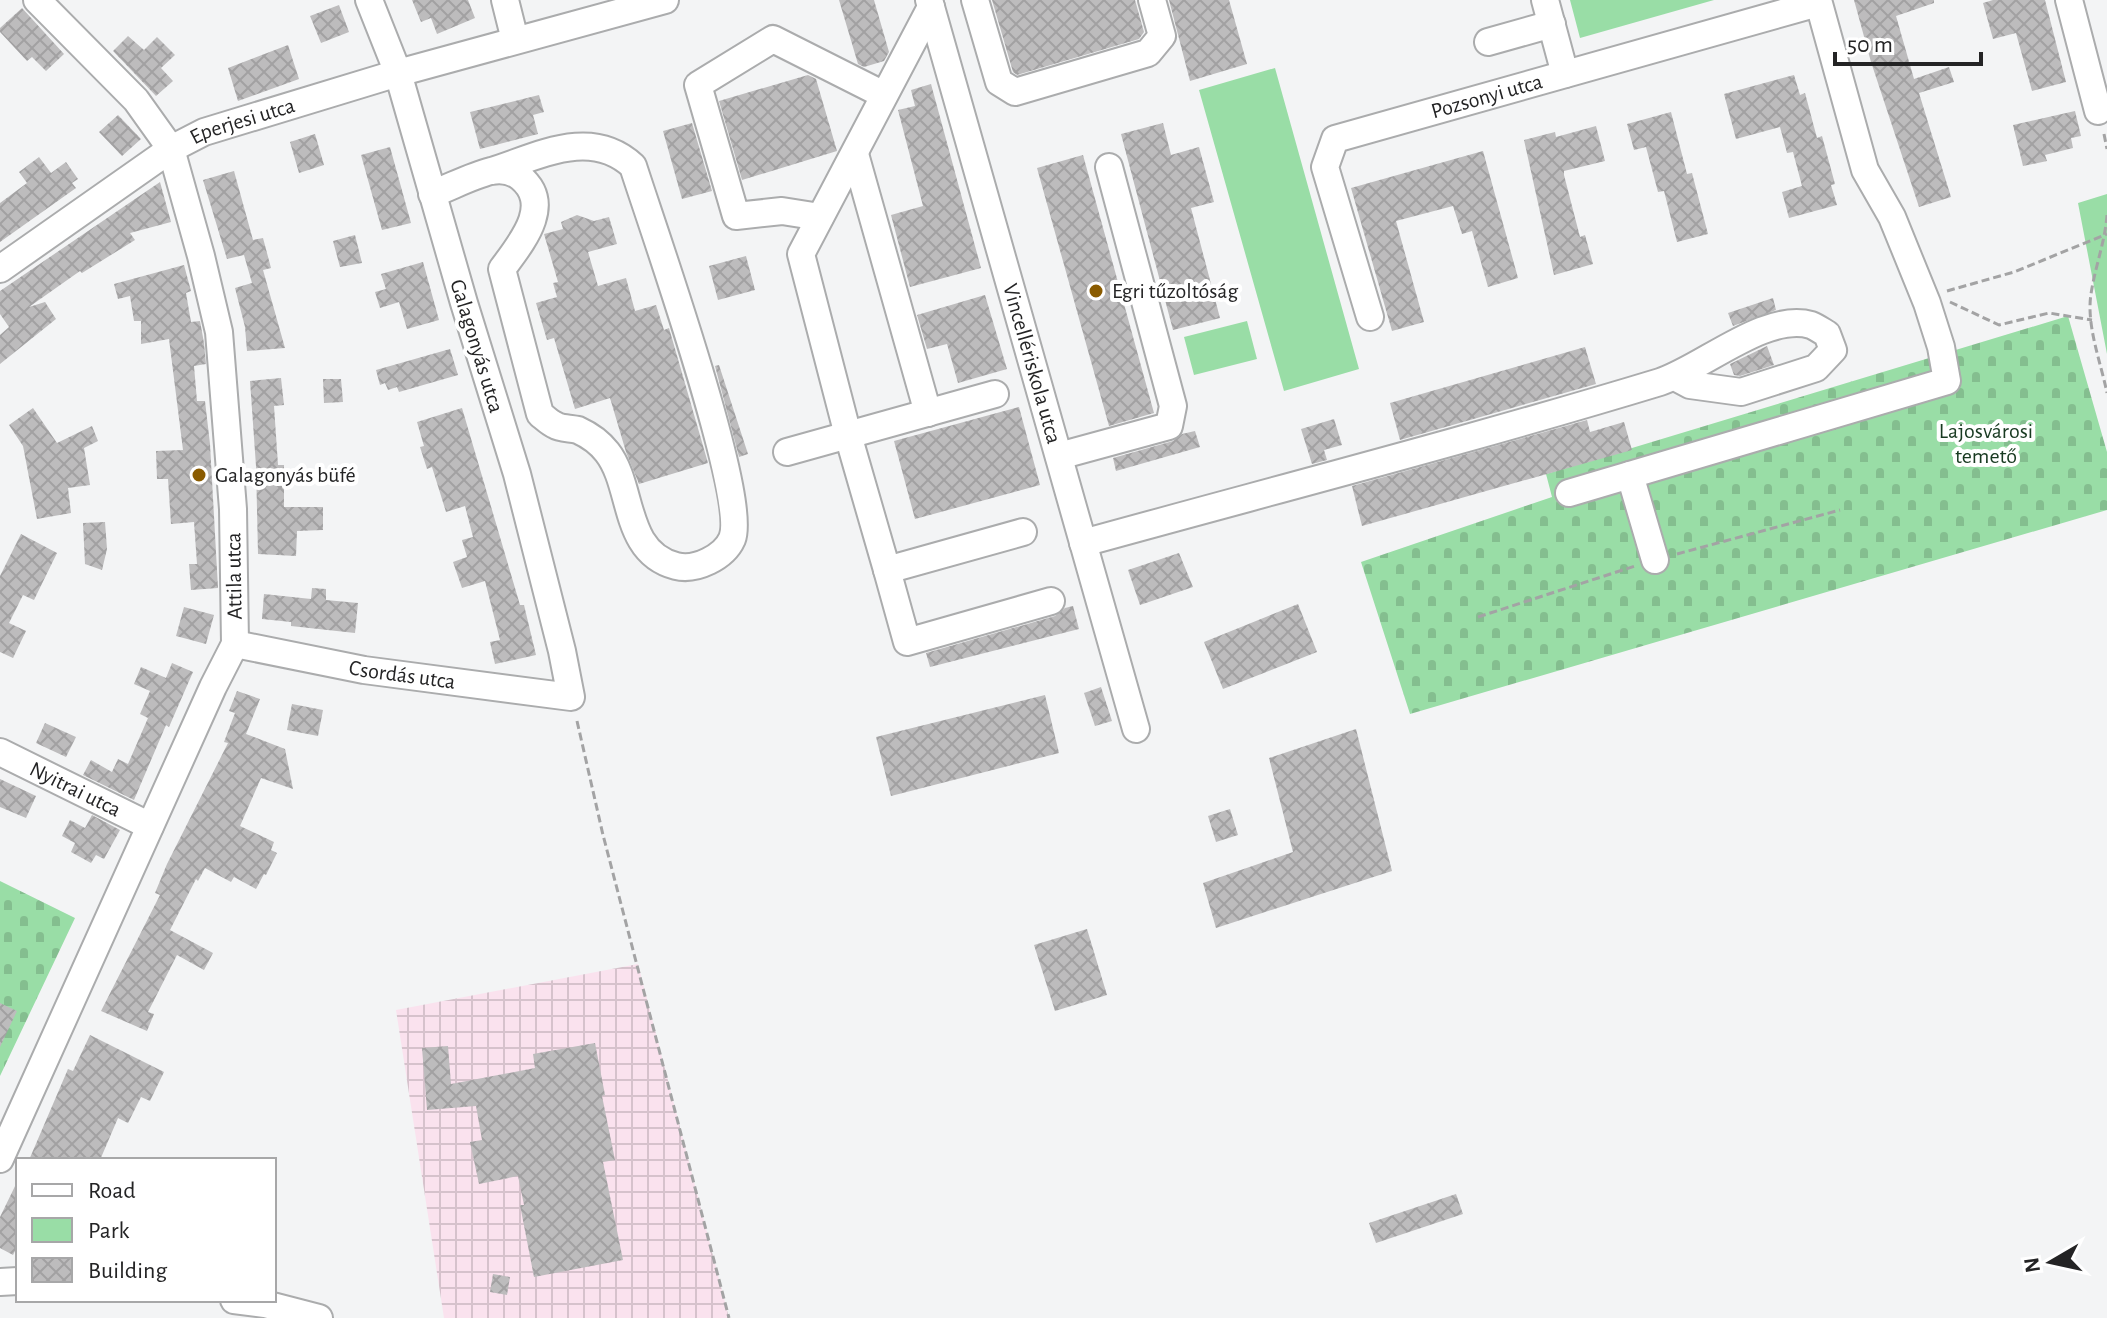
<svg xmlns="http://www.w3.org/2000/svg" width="2107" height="1318" font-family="'Alegreya Sans',sans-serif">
<defs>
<pattern id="industrial-grid" width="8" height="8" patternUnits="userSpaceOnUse" patternTransform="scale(2)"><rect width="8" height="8" fill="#fae2ee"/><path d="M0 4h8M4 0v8" fill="none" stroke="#d6c2cc"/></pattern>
<pattern id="cemetery-stones" width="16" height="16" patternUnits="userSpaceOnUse" patternTransform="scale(2)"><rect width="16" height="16" fill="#99dda6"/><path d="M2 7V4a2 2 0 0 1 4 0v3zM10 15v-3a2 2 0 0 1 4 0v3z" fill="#84be8f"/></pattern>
<pattern id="building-cross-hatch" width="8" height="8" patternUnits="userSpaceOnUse" patternTransform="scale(2)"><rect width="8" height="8" fill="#bdbcbd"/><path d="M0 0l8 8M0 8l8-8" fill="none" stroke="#a2a1a2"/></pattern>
</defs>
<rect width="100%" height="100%" fill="#f3f4f5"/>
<path fill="url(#industrial-grid)" d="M638,964L729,1318H444L396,1010Z"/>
<path fill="url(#cemetery-stones)" d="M2068,316L2107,452V510L1410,714L1361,562L1552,497L1546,474Z
M0,881L75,918L0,1076Z"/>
<path fill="#99dda6" d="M1570,0H1714L1580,38Z
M1275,68L1359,369L1284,391L1199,90Z
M2107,194V354L2078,203Z
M1247,321L1257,359L1194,375L1184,337Z"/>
<path fill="url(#building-cross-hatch)" d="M412,0H468L475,18L437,34L431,18L421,22Z
M839,0H874L889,52L884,61L864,67L858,64Z
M992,0H1135L1144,32L1139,39L1017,75L1013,72Z
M1169,0H1229L1247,64L1190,81Z
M1854,0H1934V3L1896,16L1914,79L1949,67L1954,82L1919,93L1951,197L1919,207L1871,62Z
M1993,0H2045L2066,82L2032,91L2016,33L1993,39L1983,3Z
M339,5L349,32L321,43L310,16Z
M22,8L64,54L46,71L32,57L27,61L0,32V28Z
M128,36L144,50L157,37L175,55L161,68L173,81L156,96L113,51Z
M288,45L299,79L238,101L228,68Z
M808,75L816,79L837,151L742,180L719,101Z
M1794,75L1800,95L1805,93L1817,138L1822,136L1835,184L1831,185L1837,205L1789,218L1782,192L1802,186L1793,152L1787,153L1780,127L1736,139L1724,94Z
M931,84L981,268L910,287L891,215L923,206L898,110L915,106L911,90Z
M539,95L544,112L533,115L538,134L480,149L470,112Z
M2075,111L2081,136L2071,138L2073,148L2045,155L2047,161L2023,166L2013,125Z
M1671,112L1687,174L1692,173L1708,234L1677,242L1664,191L1658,192L1646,147L1634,150L1627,124Z
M118,115L141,139L122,156L99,132Z
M692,123L712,191L682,199L663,131Z
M1163,123L1171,155L1199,147L1214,202L1191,208L1220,318L1173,330L1121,134Z
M1596,126L1605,161L1564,171V175L1580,237L1585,235L1593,264L1554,275L1524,140L1555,132L1556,137Z
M315,134L324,165L299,173L290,142Z
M390,147L411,223L382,230L361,155Z
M1483,151L1518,278L1488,287L1472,231L1462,234L1453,206L1396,221L1424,322L1392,331L1351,188Z
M1083,155L1154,413L1109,426L1037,168Z
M39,157L51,173L66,162L78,179L72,183L76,188L0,242V203L27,183L19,172Z
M234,171L253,240L263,238L271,268L263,270L285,348L247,351L245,327L235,288L252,283L244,255L227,259L203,180Z
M160,182L171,222L130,233L135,240L82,273L80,271L29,307L45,302L56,319L0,364V335L9,327L0,314V291Z
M577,215L594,221L609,217L617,244L588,252L598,286L626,278L635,311L656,305L664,330L669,328L708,463L639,484L626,452L610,398L575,409L554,338L547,340L536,303L557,297L553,283L558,282L544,234L563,229L561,222Z
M355,235L362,263L340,267L333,241Z
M746,256L755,290L718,300L709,266Z
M423,262L439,320L407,329L399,302L380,308L375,292L386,289L381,274Z
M184,265L191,291L186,293L191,322L200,321L204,343L206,364L194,366L197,401H205L210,444L218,588L191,590L189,564H197L194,522L171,524L168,479H157L156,451L183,450L169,339L141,344V321H134L130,296L118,299L114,284Z
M985,295L1007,369L958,383L947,344L927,349L917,315Z
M1773,298L1776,310L1733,326L1728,313Z
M1767,346L1774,365L1740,376L1734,375L1730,364Z
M1585,347L1596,384L1400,440L1390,403Z
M450,349L458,375L399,392L397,387L388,390L385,383L380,385L376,370Z
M719,365L748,454L739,457L715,366Z
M281,378L284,405L274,406L278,465H284V507H323V530L297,531L296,556L258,554L256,466L250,381Z
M323,379H341L343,402L324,403Z
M1019,407L1040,485L915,519L894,441Z
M33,408L57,443L92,426L98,441L84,448L90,485L68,488L71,513L37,519L23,446L9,425Z
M462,408L520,605H524L536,655L495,664L490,642L500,640L485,581L462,588L453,562L467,557L462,540L473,537L465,506L446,512L432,467L427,469L420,447L424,446L417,422Z
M1334,419L1342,445L1324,450L1327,460L1312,464L1301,429Z
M1587,420L1590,432L1624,422L1632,450L1362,526L1352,486Z
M1195,431L1200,447L1116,471L1113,458L1173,441L1182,434Z
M105,522L107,549L102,570L85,564L83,523Z
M21,534L57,553L34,600L23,595L9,623L26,631L13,658L0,652V576Z
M1179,553L1193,587L1140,605L1128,570Z
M312,588L326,589V600L358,603L355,633L291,626V622L262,619L264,594L311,599Z
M1298,604L1317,652L1223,689L1204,642Z
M1073,606L1079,629L930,667L926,653L1055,616L1065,608Z
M184,607L214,615L206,644L176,636Z
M172,663L193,672L169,727L166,725L134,800L83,775L91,760L112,772L118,759L128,764L148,718L140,714L150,691L134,684L141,667L166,678Z
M1101,687L1112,721L1095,726L1084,693Z
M237,691L260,699L246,734L285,749L293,789L261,778L240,826L274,842L271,850L277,853L266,875L264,874L256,889L234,877L231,882L205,868L198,881L196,879L170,930L213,953L204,970L177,955L148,1012L154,1014L147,1031L101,1011L160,895L155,893L167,864L228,743L224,742L235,713L229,711Z
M1045,695L1059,753L891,796L876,737Z
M292,704L323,710L318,736L287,730Z
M45,723L76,737L66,757L36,743Z
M1356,729L1392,871L1216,928L1203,883L1293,852L1269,758Z
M0,779L36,796L26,818L0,807Z
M1230,809L1238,835L1216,842L1208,816Z
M92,815L120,830L104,859L96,855L91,863L71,852L75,843L62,836L70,820L85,828Z
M1087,929L1107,995L1055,1011L1034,945Z
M0,1003L17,1011L0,1047Z
M90,1035L164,1072L150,1101L141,1097L128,1123L118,1118L100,1160H29L68,1069L73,1071Z
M595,1043L605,1095L602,1096L615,1160L603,1162L623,1260L534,1277L520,1205H524L518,1176L479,1184L470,1142L482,1140L476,1106L427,1110L422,1048L448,1046L451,1084L535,1068L533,1054Z
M18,1180V1245L13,1255L0,1248V1217Z
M1456,1194L1463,1214L1376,1243L1369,1223Z
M493,1274L510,1277L507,1295L490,1292Z"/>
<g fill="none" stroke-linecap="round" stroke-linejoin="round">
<g stroke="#abacad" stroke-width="30">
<g id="minor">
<path d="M505,0L515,40"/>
<path id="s1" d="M929,0L1136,729"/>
<path d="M975,0L999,82L1015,92L1148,53L1162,36L1152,0"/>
<path d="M1545,0L1565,74"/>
<path d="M2069,0L2098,111"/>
<path d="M931,7L801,254L848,435L887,570L1023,532"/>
<path d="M1488,42L1552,24"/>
<path d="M855,154L928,413"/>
<path d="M432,194C451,187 471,176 491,171C501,169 512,171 520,177C554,205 521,243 502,269L540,414C545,418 550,423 555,425C561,429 571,428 578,430C589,435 600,443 607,452C634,486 622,552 676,566C696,571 724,557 732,539C749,498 651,223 633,166C591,127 539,156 492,171"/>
<path d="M820,217L782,211L736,216L698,85L773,39L884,95"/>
<path id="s2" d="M0,269L171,149L204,132L398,73L665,0"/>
<path id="s3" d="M1370,317L1325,167L1335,139L1818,3"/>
<path d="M787,452L995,394"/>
<path d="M1059,456L1169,426L1173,406L1109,167"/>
<path d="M1630,475L1655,560"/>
<path d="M1569,493L1947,381L1941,347L1927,303L1892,217L1865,170L1818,0"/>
<path d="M1083,543C1275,490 1469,440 1660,382C1703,368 1765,312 1811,325C1816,327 1822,331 1827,334L1833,350L1816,368L1741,392L1690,385L1675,377"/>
<path d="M887,570L907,642L1051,601"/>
<path id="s4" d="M235,644L364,670L571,697L562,651L517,474L464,303L398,73L369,0"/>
<path id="s5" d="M0,752L150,826"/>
<path d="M0,1159L213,687L235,644L233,509L219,332L201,256L171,149L136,100L37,0"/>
<path d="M0,1282L18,1281"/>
<path d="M234,1300L265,1304L319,1318"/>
</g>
</g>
<path stroke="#a3a3a4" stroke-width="3" stroke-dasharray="8 4" stroke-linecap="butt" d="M2104,134L2107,149
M2107,215C2105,242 2095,267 2091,294C2086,325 2101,363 2107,393
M1947,291L2014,272L2107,234
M1950,302L1999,325L2049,313L2092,320
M1677,554L1840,510
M1478,617L1635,566
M577,721L603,835L729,1318"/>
<use href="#minor" stroke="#fff" stroke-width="26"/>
</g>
<g fill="#8a5b00" stroke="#fff" stroke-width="3">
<circle cx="1096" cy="291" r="8"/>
<circle cx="199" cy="475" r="8"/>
</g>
<g text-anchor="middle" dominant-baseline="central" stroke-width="8" stroke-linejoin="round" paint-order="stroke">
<g font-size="22" fill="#242425" stroke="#fff">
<text stroke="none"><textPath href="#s3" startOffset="344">Pozsonyi utca</textPath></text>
<text stroke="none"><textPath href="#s2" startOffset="286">Eperjesi utca</textPath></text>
<text transform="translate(477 346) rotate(73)">Galagonyás utca</text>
<text stroke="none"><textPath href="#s1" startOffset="378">Vincellériskola utca</textPath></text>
<text transform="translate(234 576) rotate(-91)">Attila utca</text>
<text stroke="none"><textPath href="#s4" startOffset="170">Csordás utca</textPath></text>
<text stroke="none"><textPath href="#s5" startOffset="84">Nyitrai utca</textPath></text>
</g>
<g font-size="22" fill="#242425" stroke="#fff" text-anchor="start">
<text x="1112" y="291">Egri tűzoltóság</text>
<text x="215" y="475">Galagonyás büfé</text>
</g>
<g font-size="22" fill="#183a21" stroke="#fff">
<text x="1986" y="431">Lajosvárosi<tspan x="1986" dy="25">temető</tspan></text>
</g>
</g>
<rect x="16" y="1158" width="260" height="144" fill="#ffffff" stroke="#a7a7a8" stroke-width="2"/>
<rect x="32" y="1184" width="40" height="12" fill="#ffffff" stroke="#a7a7a8" stroke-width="2"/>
<text x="88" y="1198" font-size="24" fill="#242425">Road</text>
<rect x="32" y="1218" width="40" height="24" fill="#99dda6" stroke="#a7a7a8" stroke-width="2"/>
<text x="88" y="1238" font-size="24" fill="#242425">Park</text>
<rect x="32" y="1258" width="40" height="24" fill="url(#building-cross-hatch)" stroke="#a7a7a8" stroke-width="2"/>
<text x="88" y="1278" font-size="24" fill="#242425">Building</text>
<g transform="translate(2051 1262) rotate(261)" stroke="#ffffff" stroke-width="6" paint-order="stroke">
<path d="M0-6L14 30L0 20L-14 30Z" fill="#242425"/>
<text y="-12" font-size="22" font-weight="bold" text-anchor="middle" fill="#242425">N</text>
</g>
<path d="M1835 52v12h146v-12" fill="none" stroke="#242425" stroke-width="4"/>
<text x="1847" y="52" font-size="24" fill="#242425" stroke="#ffffff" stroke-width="6" paint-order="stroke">50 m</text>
</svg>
